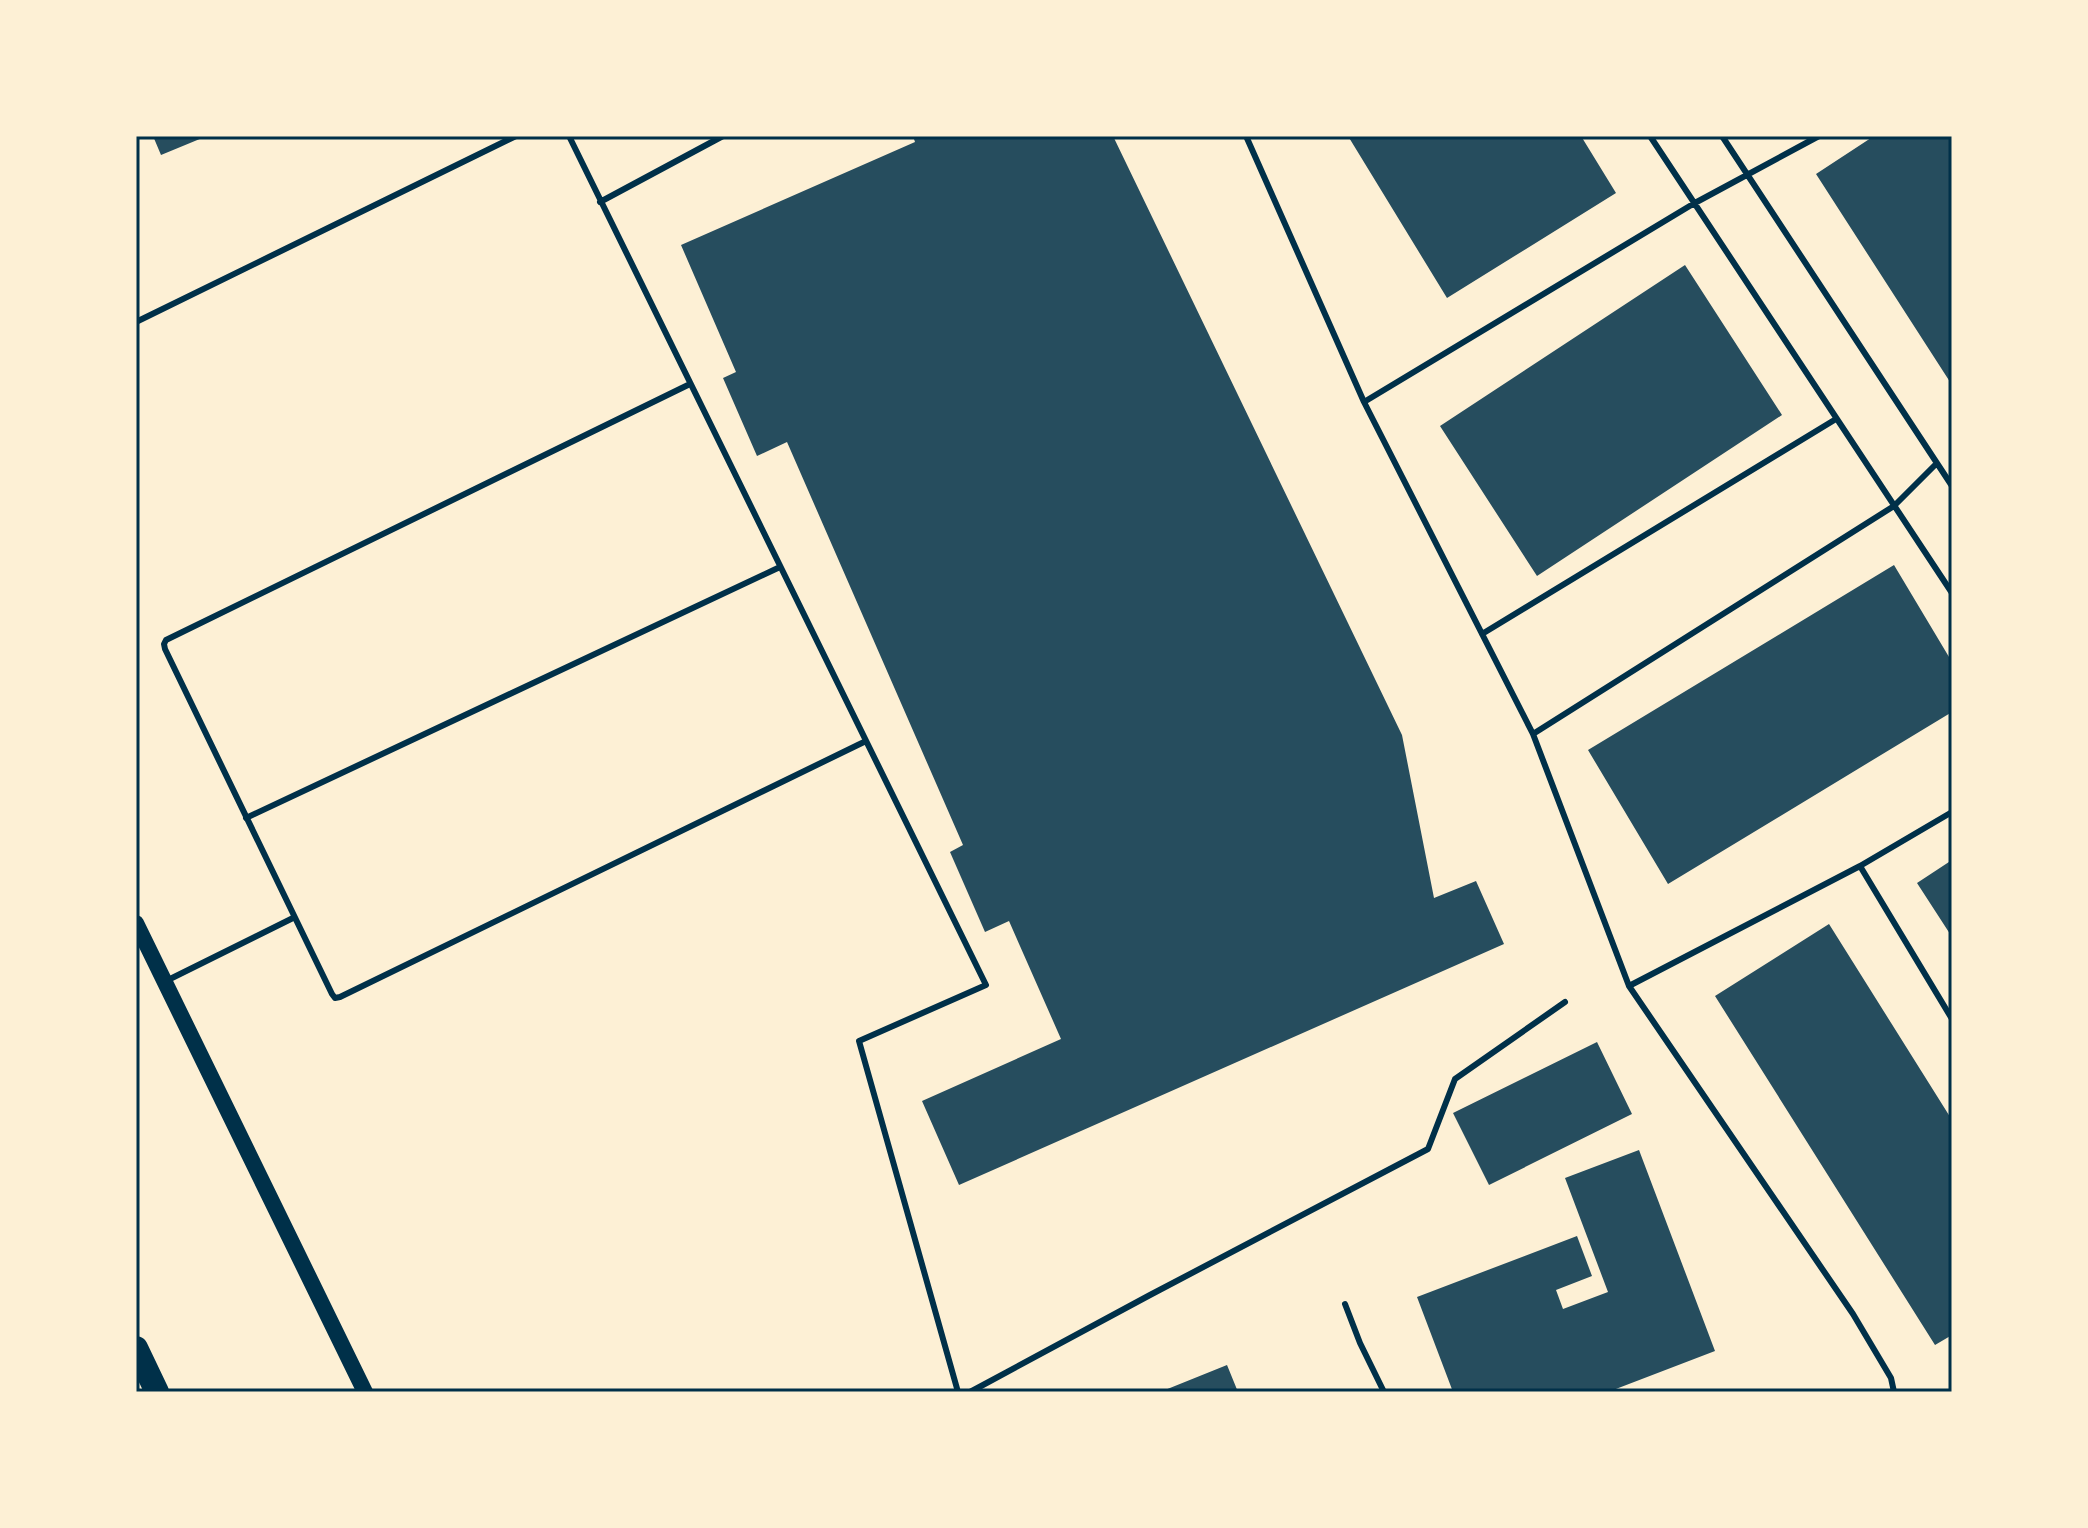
<svg xmlns="http://www.w3.org/2000/svg" width="2088" height="1528" font-family="Figtree,sans-serif">
<rect width="100%" height="100%" fill="#fdf0d5"/>
<path fill="#264d5e" d="M153,136H207L161,155Z
M913,136H1113L1402,735L1434,898L1476,881L1504,944L959,1185L922,1101L1061,1039L1009,921L985,932L950,852L963,845L787,442L757,456L723,378L736,372L681,245L915,142Z
M1348,136H1581L1616,193L1447,298Z
M1874,136H1952V385L1816,174Z
M1685,265L1782,415L1537,576L1440,426Z
M1894,565L1952,662V712L1668,884L1588,750Z
M1952,860V937L1917,883Z
M1829,924L1952,1120V1335L1935,1345L1715,996Z
M1597,1042L1632,1114L1489,1185L1453,1113Z
M1639,1150L1715,1351L1608,1392H1453L1417,1297L1577,1236L1592,1276L1556,1290L1563,1309L1608,1292L1565,1178Z
M1227,1365L1238,1392H1160Z"/>
<g fill="none" stroke-linecap="round" stroke-linejoin="round">
<path stroke="#003049" stroke-width="6" d="M569,136L986,985L859,1041L958,1392
M1246,136L1364,402L1533,734L1629,986L1853,1314L1891,1378L1894,1392
M1650,136L1952,593
M1722,136L1952,486
M600,202L723,136
M136,322L516,136
M690,384L166,640L164,644L165,649L332,994L335,998L340,997L866,741
M1364,402L1693,204L1819,136
M1482,634L1836,419
M1533,734L1894,506L1937,463
M246,818L780,567
M1860,866L1952,1019
M168,980L293,918
M1629,986L1860,866L1952,812
M1345,1304L1360,1343L1384,1392
M718,1392H722
M970,1392L1150,1295L1428,1149L1455,1079L1565,1002"/>
<path stroke="#003049" stroke-width="16" d="M136,923L365,1392"/>
<path stroke="#003049" stroke-width="24" d="M136,1348L157,1392"/>
</g>
<rect width="2088" height="1528" fill="none" stroke="#fdf0d5" stroke-width="276"/>
<rect x="138" y="138" width="1812" height="1252" fill="none" stroke="#003049" stroke-width="3"/>
</svg>
